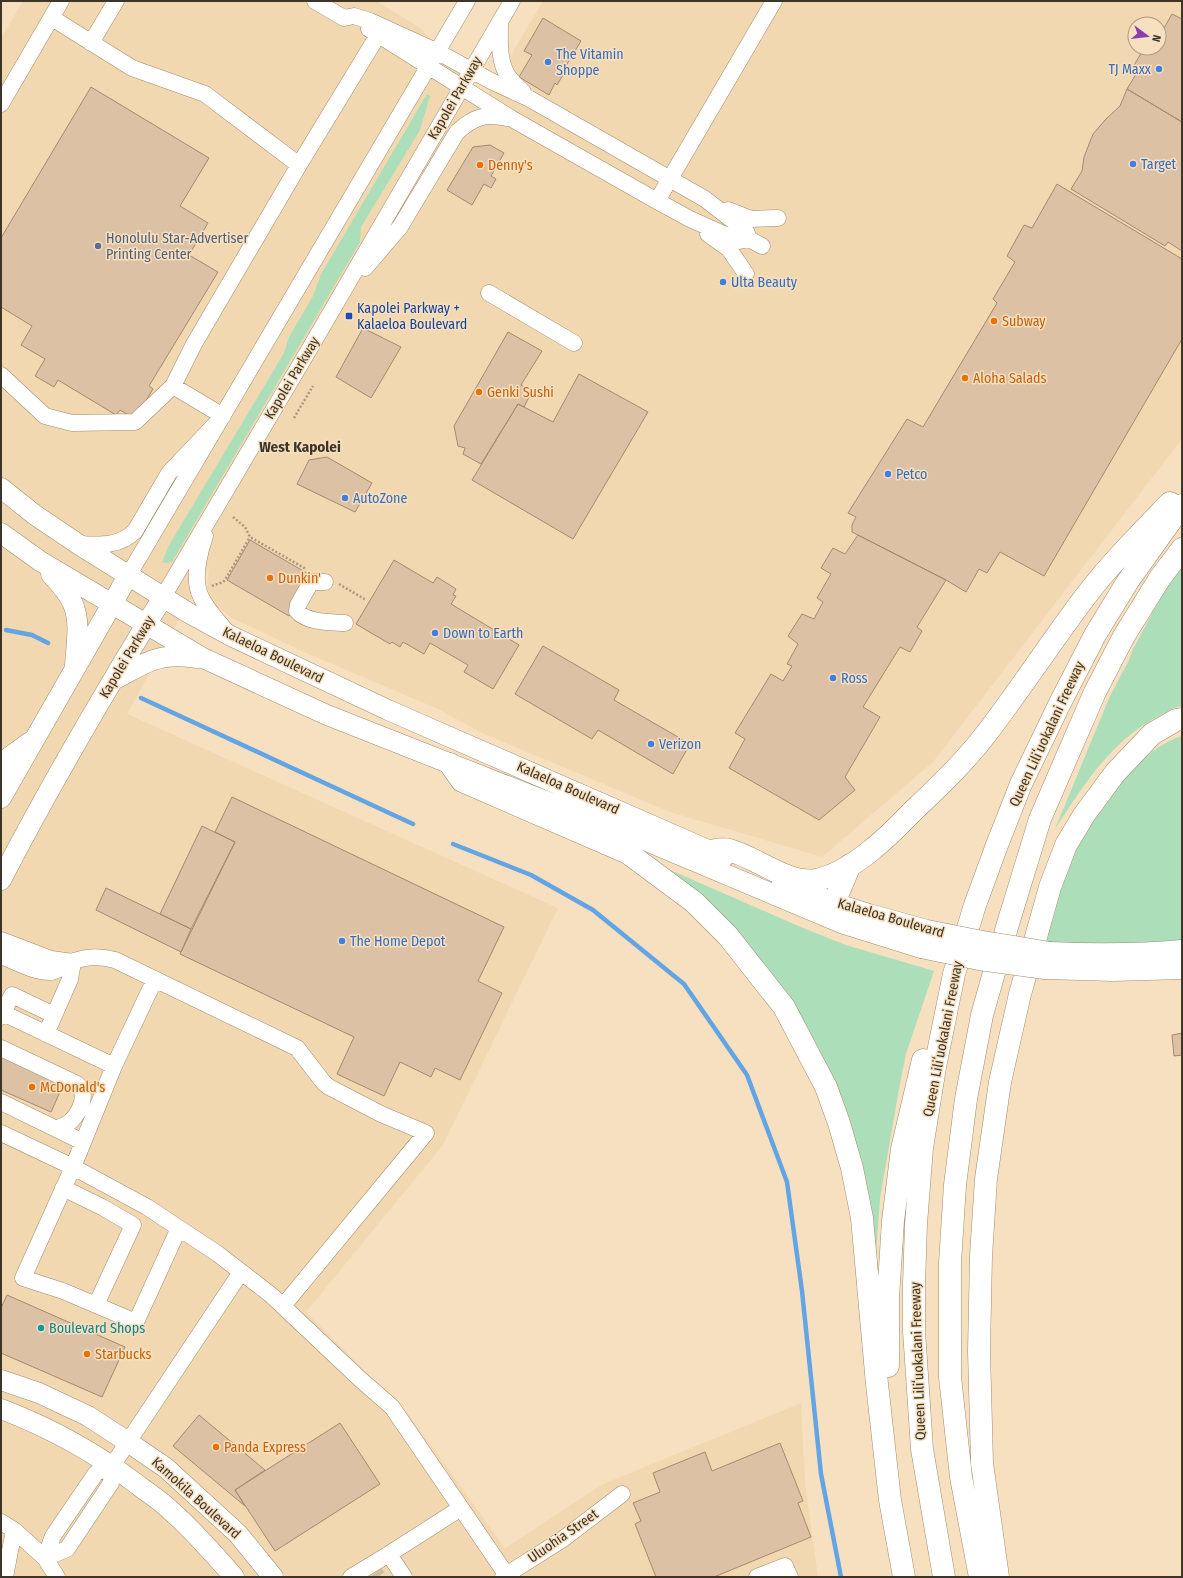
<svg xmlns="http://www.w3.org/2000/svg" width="1183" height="1578" font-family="'Fira Sans Condensed',sans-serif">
<rect width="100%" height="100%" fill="#f7e0c0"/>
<path fill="#f2d8b0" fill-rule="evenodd" d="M23,1H376L419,27L486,97L543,1H1182V439L933,762L822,857L670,812L482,733L438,709L304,652L230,617L214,604L207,588L209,566L127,714L558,908L443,1145L306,1312L410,1416L505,1548L603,1484L801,1403L805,1484L818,1577H1V38ZM1135,24H1159V48H1135Z"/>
<path fill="#acdeb9" d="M427,94L430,96L420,130L361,227L360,242L172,562L162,563L168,547L284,353L289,337L313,296L321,274Z
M1182,566V706C1173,707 1165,713 1157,717C1110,742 1083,786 1055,829L1110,696L1129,660L1133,649L1162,595Z
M1182,736V945L1042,948C1057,886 1081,826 1124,779C1140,760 1158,744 1182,736Z
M654,863L803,928L846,945L934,971L906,1054L899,1089L880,1198L875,1268L867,1234L805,1038Z"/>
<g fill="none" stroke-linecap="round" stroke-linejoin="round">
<path stroke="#63a5e4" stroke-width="4.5" d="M6,630L32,635L48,643
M141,698L413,824
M453,844L531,875L593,910L684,984L747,1075L787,1182L802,1291L821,1474L841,1577"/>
</g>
<path fill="#ddc1a5" stroke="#a48a6f" d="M1172,14L1182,19V122L1127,89L1138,71L1133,67L1144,48H1159V37Z
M543,18L581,41L564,69L566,70L557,85L555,83L549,95L519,77L532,55L524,51Z
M91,87L209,158L180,206L208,223L189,255L218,272L149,386L153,389L135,419L120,410L116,415L58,380L54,387L35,376L45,359L21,345L32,326L1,307V238Z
M1127,89L1182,122V251L1168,242L1165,246L1071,189L1082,171L1084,157L1093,134L1106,119L1120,106Z
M490,145L504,153L491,176L496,179L491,188L484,184L472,205L447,190L473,147Z
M1057,184L1182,259V339L1044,576L1000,552L987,573L979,569L966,592L946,580L852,532V525L856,517L848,513L907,419L923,427L997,303L993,299L1015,262L1007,256L1024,225L1032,228Z
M363,328L401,347L371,398L336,377Z
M508,332L542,351L521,385L532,391L524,407L518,404L481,464L463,454L465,448L458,446L454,426Z
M579,374L648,412L573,539L472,480L518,404L553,422Z
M327,457L372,483L355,512L297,484L309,460Z
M858,535L946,580L917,627L922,631L910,652L900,647L863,707L880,717L845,777L855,790L819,820L729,768L745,739L735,733L771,674L783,681L792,666L787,664L798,644L788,636L802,614L814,619L823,602L817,598L831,574L821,568L833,548L845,554Z
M250,540L312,576L289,616L227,580Z
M394,560L433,583L437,577L456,589L453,595L456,596L451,604L519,645L493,689L464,672L468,665L430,643L424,654L403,642L400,647L392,642L390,644L356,624Z
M543,646L619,690L614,700L690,744L673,774L598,730L592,739L515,694Z
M232,797L504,927L478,981L502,993L460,1080L435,1068L431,1077L400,1062L384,1096L337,1074L354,1037L180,954L235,842L215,832Z
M202,826L235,842L191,929L160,914Z
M106,888L191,929L181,952L96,910Z
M1182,1033V1055L1174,1056L1172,1035Z
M1,1056L64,1083L51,1112L1,1090Z
M7,1295L125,1347L102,1397L1,1353V1308Z
M199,1415L265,1470L235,1490L245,1506L173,1446Z
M340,1423L380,1484L275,1551L235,1490Z
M780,1443L803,1501L798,1503L811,1537L714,1577H656L635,1524L641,1521L633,1503L660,1492L653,1473L705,1452L712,1471Z"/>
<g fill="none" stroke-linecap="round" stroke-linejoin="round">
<path stroke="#d2bea2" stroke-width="16" stroke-dasharray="16 8" stroke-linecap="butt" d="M375,1573L378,1577"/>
<g stroke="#a08c6d" stroke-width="17">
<path id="minor" d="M315,1L344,18L354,16L370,21L438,52L491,81L530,99L705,199L746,231L749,239
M52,18L132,68L205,94L299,165
M500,21C500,39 498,61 508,76C512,82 518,87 523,92
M369,29L514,120L657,201L690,219L739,241L749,239L762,246
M91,43L116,1
M1,104L61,1
M657,201L774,1
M728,210L751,219L778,218
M708,234L729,249L746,274
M365,268L400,227L457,132C474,117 485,113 507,118
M489,293L574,343
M1,375L45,416L72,423L135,422L173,386L194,344L299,165L378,35
M205,536C199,554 192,579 201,597C207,610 218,621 227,632
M78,544C99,545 119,547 135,531L169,473L223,416L173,386
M128,576L467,1
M325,582H311L298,605L297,611C307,623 330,622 345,623
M163,597L310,348L512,1
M1,940L51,959L73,962
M1,956C16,962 34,972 50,972C56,972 64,966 70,963C84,956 100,956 115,960L297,1048L324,1083L329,1087L381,1114L426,1133L283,1306
M155,979L114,1066L73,1167L23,1278L63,1291L136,1322L179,1228
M3,1013L12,995L54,1015
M1,1017L3,1013L114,1066
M46,1034L70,979L73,962
M1,1048L77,1084C89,1093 80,1112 71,1121C67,1124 62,1127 57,1128
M1,1102L83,1142
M1,1133L73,1167L147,1207L218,1254L271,1295L361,1380L392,1407L508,1577
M63,1188L102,1207L133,1225L96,1305
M112,1466L111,1483L67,1549L45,1558L53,1536L96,1473Z
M112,1466L241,1272
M1,1522L14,1530L45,1558L57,1577
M389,1554L461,1508
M5,1577L14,1530
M351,1577L389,1554L404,1577
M503,1577L563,1539L622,1494
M757,1577L785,1566L790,1577"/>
</g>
<g stroke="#a08c6d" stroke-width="21">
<path id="major" d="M1,488L35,515L78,544L187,612L231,636L388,710L724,857
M1,533L40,561L203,658L327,715L644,840L844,924L921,948
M51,574C59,583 68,592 73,604C81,623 76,646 75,666
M113,680C130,672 148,659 167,657C178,655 188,657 198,658
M1,766L4,761L30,742
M1,798L128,576
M1,880C51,783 106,690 163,597
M782,881L834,903L869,914L927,930
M1050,952C1096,954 1137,954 1182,950
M1045,969L1113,971L1182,969
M1,1380L39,1393L88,1416L128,1442L166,1468L238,1534L273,1577
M1,1409C51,1428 96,1453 138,1485C148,1493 160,1500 169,1509C193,1530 214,1554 234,1577"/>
</g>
<g stroke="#a08c6d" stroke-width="23">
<path id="highway" d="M450,764L462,781L628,853L694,902L728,936L784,1007L826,1087L839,1123L852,1168L862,1218L877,1384L890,1500L904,1577
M710,851C716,850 724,848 729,850C756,857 788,885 816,880C851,873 887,838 911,813C937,788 964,763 986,734C1020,690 1051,642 1085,597C1110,564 1141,533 1170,503
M834,903L850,865
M888,1366V1298L893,1221L902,1149L923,1060
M944,1577L922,1449L914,1331V1284L916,1224L922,1148L935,1067L954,974L975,905L997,845L1021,784L1060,703L1095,635L1128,581L1182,505
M980,1577L961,1477L950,1377V1263L955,1185L966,1099L982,1015L1007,927L1040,819L1059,775L1095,692L1124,636L1160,578L1182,549
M998,1577L982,1463L979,1351L981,1256L986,1179L1000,1082L1020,994L1050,887L1066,845L1084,815L1115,773L1152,734L1176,720L1182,719"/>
</g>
<path stroke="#a99880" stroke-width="2.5" stroke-dasharray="2 2" stroke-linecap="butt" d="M294,418L313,386
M233,517L245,527L250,537L306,569
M339,584L366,600
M212,586L223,582L225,580L250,537"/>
<use href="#minor" stroke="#fff" stroke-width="16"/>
<use href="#major" stroke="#fff" stroke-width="20"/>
<use href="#highway" stroke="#fff" stroke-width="22"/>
<g stroke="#a08c6d" stroke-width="21" stroke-linecap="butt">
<path id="major-bridge" d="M927,930L983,941L1050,952
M921,948L979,960L1045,969"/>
</g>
<use href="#major-bridge" stroke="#fff" stroke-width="20"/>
</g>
<g fill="#3f7fe0" stroke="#f7e0c0" stroke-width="1.5">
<circle cx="548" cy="62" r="4"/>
<circle cx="1159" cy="69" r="4"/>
<circle cx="1133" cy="164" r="4"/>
<circle cx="723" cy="282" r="4"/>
<circle cx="888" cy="474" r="4"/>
<circle cx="345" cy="498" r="4"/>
<circle cx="435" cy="633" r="4"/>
<circle cx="833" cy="678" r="4"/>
<circle cx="651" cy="744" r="4"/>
<circle cx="342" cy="941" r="4"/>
</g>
<g fill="#e8710a" stroke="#f7e0c0" stroke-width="1.5">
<circle cx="480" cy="165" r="4"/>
<circle cx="994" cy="321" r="4"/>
<circle cx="965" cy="378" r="4"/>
<circle cx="479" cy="392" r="4"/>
<circle cx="270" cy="578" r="4"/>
<circle cx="32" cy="1087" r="4"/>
<circle cx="87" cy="1354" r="4"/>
<circle cx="216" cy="1447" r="4"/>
</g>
<circle fill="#5c6f8a" stroke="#f7e0c0" stroke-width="1.5" cx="98" cy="246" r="4"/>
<rect fill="#1a4fb4" stroke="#f7e0c0" stroke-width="1.5" x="345" y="312" width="8" height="8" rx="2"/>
<circle fill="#0f9aa8" stroke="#f7e0c0" stroke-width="1.5" cx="41" cy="1328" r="4"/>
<g text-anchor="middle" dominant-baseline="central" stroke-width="3" stroke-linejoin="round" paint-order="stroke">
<g font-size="14" fill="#366cbe" stroke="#f7e0c0" text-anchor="start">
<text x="556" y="54">The Vitamin<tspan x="556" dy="16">Shoppe</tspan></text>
<text x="1151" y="69" text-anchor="end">TJ Maxx</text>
<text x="1141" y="164">Target</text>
<text x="731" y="282">Ulta Beauty</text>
<text x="896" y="474">Petco</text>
<text x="353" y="498">AutoZone</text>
<text x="443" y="633">Down to Earth</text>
<text x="841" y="678">Ross</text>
<text x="659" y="744">Verizon</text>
<text x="350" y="941">The Home Depot</text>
</g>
<g font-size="14" fill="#3d3528" stroke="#f7e0c0">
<text transform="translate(455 98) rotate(-60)">Kapolei Parkway</text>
<text transform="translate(292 378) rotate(-59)">Kapolei Parkway</text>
<text transform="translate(273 655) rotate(26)">Kalaeloa Boulevard</text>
<text transform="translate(127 657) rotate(-59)">Kapolei Parkway</text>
<text transform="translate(1047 734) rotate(-65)">Queen Liliʻuokalani Freeway</text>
<text transform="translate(568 788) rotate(24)">Kalaeloa Boulevard</text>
<text transform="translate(891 918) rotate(16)">Kalaeloa Boulevard</text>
<text transform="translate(943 1039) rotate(-79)">Queen Liliʻuokalani Freeway</text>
<text transform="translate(918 1361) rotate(-92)">Queen Liliʻuokalani Freeway</text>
<text transform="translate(196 1498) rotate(42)">Kamokila Boulevard</text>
<text transform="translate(563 1536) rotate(-35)">Uluohia Street</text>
</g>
<g font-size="14" fill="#c56008" stroke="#f7e0c0" text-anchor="start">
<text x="488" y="165">Denny's</text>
<text x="1002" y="321">Subway</text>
<text x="973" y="378">Aloha Salads</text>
<text x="487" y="392">Genki Sushi</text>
<text x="278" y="578">Dunkin'</text>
<text x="40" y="1087">McDonald's</text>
<text x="95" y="1354">Starbucks</text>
<text x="224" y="1447">Panda Express</text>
</g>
<g font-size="14" fill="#4e5e75" stroke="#f7e0c0" text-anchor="start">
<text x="106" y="238">Honolulu Star-Advertiser<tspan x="106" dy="16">Printing Center</tspan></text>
</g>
<g font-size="14" fill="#164399" stroke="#f7e0c0" text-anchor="start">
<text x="357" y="308">Kapolei Parkway +<tspan x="357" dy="16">Kalaeloa Boulevard</tspan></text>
</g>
<g font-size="14" fill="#0d838f" stroke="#f7e0c0" text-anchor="start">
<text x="49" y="1328">Boulevard Shops</text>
</g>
<g font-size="15" font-weight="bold" fill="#3d3528" stroke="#f7e0c0">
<text x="300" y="447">West Kapolei</text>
</g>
</g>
<rect width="1183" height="1578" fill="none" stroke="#3d3528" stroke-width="4"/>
<g transform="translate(1147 36) rotate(105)"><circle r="19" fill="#f7e0c0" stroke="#ad9c83"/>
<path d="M0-3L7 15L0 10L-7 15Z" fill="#883eaf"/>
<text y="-6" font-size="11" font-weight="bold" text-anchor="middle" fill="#3d3528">N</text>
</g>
</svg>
